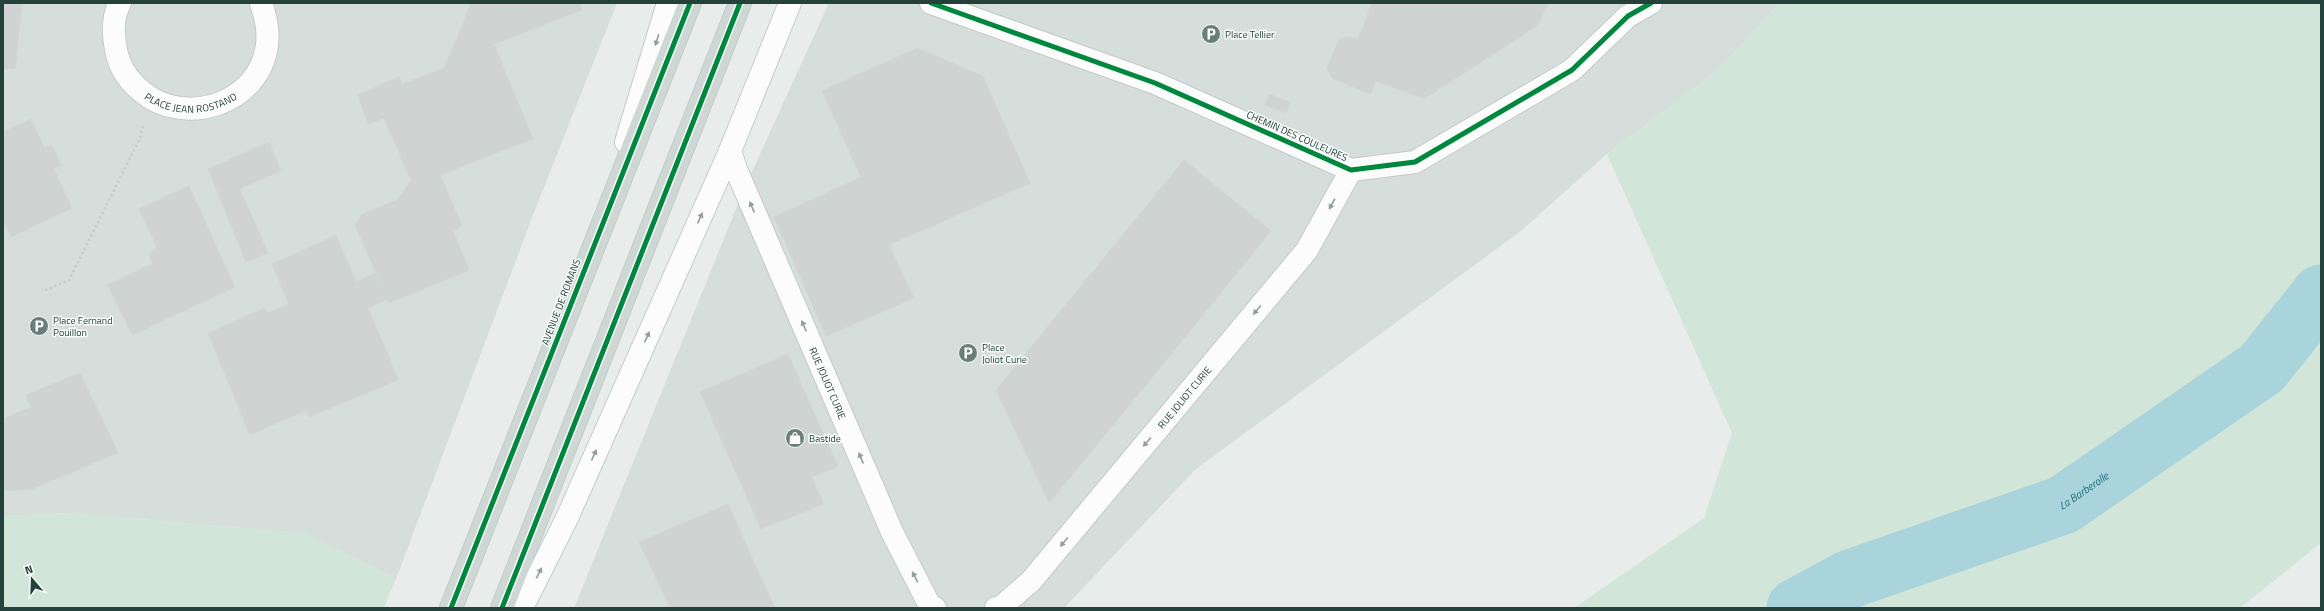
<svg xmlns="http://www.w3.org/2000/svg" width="2324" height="611" font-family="'Titillium Web',sans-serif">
<rect width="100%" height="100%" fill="#e8edeb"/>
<path fill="#d6dedb" d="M3,3H617L535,210L396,579L302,533L69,513L3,516Z
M829,3H1780L1716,72L1607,154L1521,231L1196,469L1064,608H574L744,189Z"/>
<path fill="#d1e6d8" d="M1780,3H2321V543L2240,608H1574L1704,518L1732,433L1607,154L1716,72Z
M69,513L303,533L396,579L384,608H3V516Z"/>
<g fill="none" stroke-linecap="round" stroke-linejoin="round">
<path stroke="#a9d4db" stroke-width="59" id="s1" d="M1796,608L1850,579L2063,505L2262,368L2321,294"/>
</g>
<path fill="#cfd4d2" stroke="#d1d6d4" d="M3,3H22L15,69L3,68Z
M471,3H579L582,10L494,44L460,31Z
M1372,3H1426L1453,12L1457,26L1436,87L1420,97L1376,81L1370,94L1332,78L1327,68L1338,42L1347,36L1358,40Z
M1426,3H1548L1538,25L1424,99L1420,97L1436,87L1457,26L1453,12Z
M460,31L494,44L533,139L440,175L402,84L444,68Z
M917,48L983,76L1030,183L889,245L914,298L826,336L774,217L861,177L822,91Z
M399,77L462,226L453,230L469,270L389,303L355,225L362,214L397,200L411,180L384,118L368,124L358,95Z
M1269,94L1290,102L1286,113L1265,105Z
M31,119L72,208L11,237L3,220V132Z
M269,142L281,171L240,189L268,253L246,262L208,169Z
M52,145L61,165L54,169L44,148Z
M1184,160L1271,231L1186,336L1099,264Z
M189,186L235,287L132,335L108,285L152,264L150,254L157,247L139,209Z
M336,235L384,345L376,389L309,417L267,313L289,304L272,264Z
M1099,264L1186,336L1049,503L996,390Z
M375,273L387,299L368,308L356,282Z
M265,308L307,410L250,435L208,333Z
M384,345L398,380L376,389Z
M788,354L832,453L806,465L824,504L761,529L700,392Z
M80,373L109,433L23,467L3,419L31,407L26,395Z
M3,420L23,467L109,433L118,453L32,489L3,491Z
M832,453L838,466L812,477L806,465Z
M728,504L775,608H670L639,542Z"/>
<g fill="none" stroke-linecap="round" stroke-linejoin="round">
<g stroke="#c5cac8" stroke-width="24">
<g id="minor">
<path id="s2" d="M120,3C112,17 113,35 116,50C119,67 128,80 141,91C184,128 260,104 267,45C269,30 266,17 261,3"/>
<path d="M931,3L1155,83L1351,170L1415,162L1572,70L1628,16L1651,3"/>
<path d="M626,142L668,3"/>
<path id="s3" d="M730,151L736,169L892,532L930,606L935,608"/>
<path d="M522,608L567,518L730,151L790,3"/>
<path id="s4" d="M996,608L1001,607L1031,581L1307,250L1351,170"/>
</g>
</g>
<g stroke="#c3ccc9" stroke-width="24">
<path id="primary" d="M451,608L690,3
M502,608L740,3"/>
</g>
<path stroke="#c3ccca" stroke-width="2.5" stroke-dasharray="2 3" stroke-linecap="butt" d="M45,290L69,280L139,140L143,126"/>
<use href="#minor" stroke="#fcfcfc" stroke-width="22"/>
<use href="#primary" stroke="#cfd7d5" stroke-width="22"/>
<g stroke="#f7fbf9" stroke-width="8">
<path id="cycleway" d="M931,3L1155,83L1351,170L1415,162L1572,70L1628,16L1651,3
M451,608L690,3
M502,608L740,3"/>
</g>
<use href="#cycleway" stroke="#00873e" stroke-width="5"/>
</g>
<defs><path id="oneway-solid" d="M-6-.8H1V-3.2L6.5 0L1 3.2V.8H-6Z"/></defs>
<g fill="#909f9b">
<use href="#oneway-solid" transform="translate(657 40) rotate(107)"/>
<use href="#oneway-solid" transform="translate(1332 204) rotate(119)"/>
<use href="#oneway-solid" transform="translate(752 207) rotate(-113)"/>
<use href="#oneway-solid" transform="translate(700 218) rotate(-66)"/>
<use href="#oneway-solid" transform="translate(1257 310) rotate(130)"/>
<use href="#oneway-solid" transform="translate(804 326) rotate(-113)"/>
<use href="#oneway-solid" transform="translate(647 337) rotate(-66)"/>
<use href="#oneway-solid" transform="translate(1147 442) rotate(130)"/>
<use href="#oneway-solid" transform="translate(594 455) rotate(-66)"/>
<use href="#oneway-solid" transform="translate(861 458) rotate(-113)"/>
<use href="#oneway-solid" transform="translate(1064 542) rotate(130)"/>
<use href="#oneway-solid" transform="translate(539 573) rotate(-63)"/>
<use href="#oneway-solid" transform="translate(915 577) rotate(-118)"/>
</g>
<defs>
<g id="parking-disc" transform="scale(1)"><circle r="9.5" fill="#697e78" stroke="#f7fbf9"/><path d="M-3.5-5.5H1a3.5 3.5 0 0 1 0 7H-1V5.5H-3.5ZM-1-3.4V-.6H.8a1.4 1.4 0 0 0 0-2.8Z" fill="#fff"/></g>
<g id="shop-disc" transform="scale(1)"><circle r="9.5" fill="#697e78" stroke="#f7fbf9"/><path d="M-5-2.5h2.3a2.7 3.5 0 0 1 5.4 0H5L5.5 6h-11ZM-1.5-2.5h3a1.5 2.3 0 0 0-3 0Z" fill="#fff"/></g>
</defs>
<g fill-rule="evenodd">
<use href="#parking-disc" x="1211" y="34"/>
<use href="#parking-disc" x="39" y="326"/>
<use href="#parking-disc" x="968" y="353"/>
<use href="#shop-disc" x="795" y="438"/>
</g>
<g text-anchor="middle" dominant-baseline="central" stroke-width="3" stroke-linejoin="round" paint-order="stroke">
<g font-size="10" fill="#24423a" stroke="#f7fbf9" text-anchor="start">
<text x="1225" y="34">Place Tellier</text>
<text x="53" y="320">Place Fernand<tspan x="53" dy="12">Pouillon</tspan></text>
<text x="982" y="347">Place<tspan x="982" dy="12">Joliot Curie</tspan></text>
<text x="809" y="438">Bastide</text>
</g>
<g font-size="10" fill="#24423a" stroke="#f7fbf9">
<text stroke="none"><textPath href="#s2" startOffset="151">PLACE JEAN ROSTAND</textPath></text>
<text transform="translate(1297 136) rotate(24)">CHEMIN DES COULEURES</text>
<text transform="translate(561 302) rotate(-69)">AVENUE DE ROMANS</text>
<text stroke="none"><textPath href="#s3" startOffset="252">RUE JOLIOT CURIE</textPath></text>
<text stroke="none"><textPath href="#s4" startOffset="284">RUE JOLIOT CURIE</textPath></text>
</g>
<g font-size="11" font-style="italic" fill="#1c6f80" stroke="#f7fbf9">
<text stroke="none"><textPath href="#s1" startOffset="312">La Barberolle</textPath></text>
</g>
</g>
<rect width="2324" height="611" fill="none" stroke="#24423a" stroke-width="8"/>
<g transform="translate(32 579) rotate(341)" stroke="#f7fbf9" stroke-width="3" paint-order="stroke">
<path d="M0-3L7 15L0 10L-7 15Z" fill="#24423a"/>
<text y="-6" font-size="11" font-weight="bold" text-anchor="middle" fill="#24423a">N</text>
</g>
</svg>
